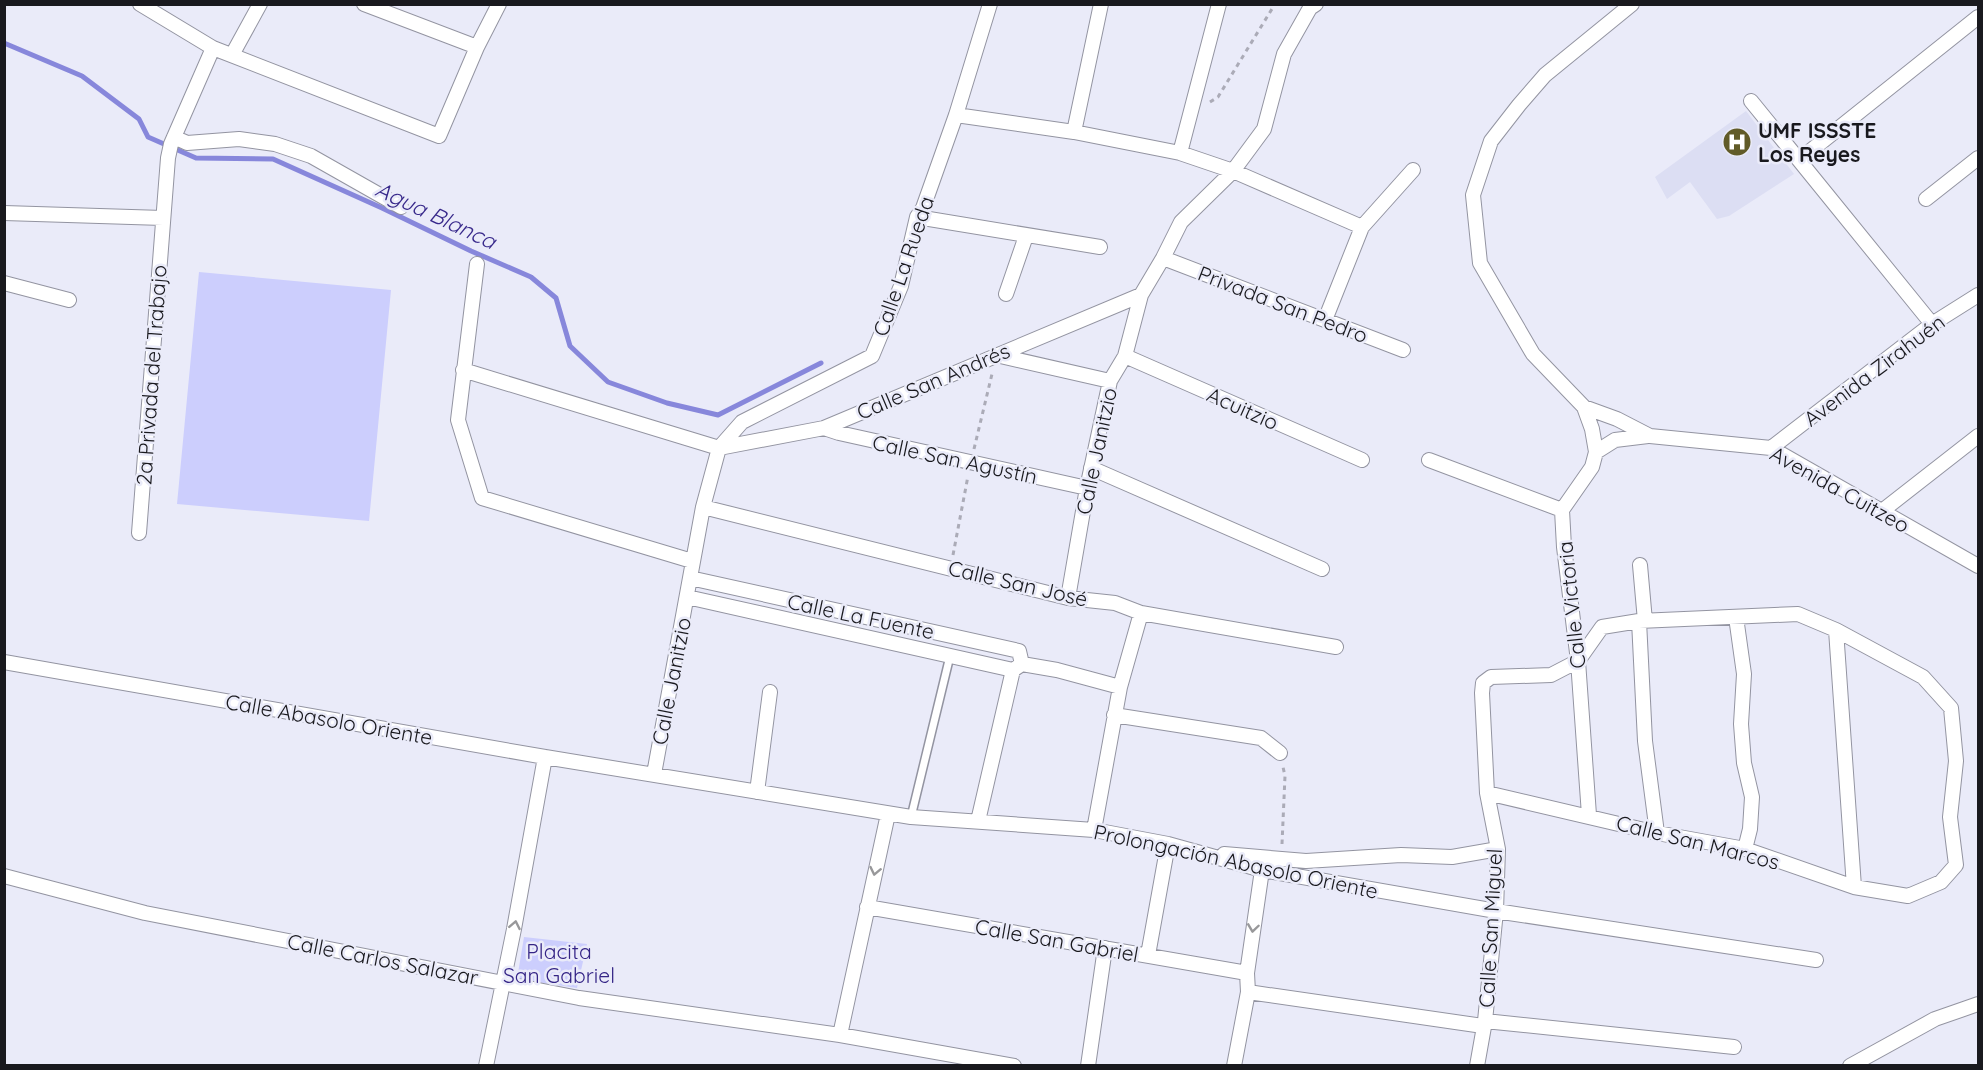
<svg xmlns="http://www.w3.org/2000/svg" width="1983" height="1070" font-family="Quicksand,sans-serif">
<rect width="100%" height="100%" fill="#eaebf9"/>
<path fill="#dcdef3" d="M1746,111L1794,174L1729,216L1717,219L1690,182L1667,199L1655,177Z"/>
<path fill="#cccefd" d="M199,272L391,290L369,521L177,504Z
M524,937L587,944L577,988L517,979Z"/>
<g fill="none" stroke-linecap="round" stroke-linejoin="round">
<path stroke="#8787db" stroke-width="5" d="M4,43L82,76L139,119L148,137L196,158L273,159L382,208L471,251L531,277L556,298L570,346L608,382L667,403L718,415L821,363"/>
<g stroke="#9394a1" stroke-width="10">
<path id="service" d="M911,817L950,656"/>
</g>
<g stroke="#9394a1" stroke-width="16">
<path id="minor" d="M140,4L213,48L439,136L477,47L499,4
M364,4L477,47
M1632,4L1545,75L1519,105L1491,141L1473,195L1480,263L1533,354L1584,407L1617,419L1650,436L1771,448L1978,566
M232,55L260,4
M1751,101L1932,324
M956,115L1074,132L1180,153L1233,171L1362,227
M1074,132L1101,4
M174,137L187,143L239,139L275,144L311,156L401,207
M1180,153L1219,4
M1799,160L1978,17
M1926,199L1978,158
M4,213L163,218
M917,217L1100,247
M1163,258L1403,350
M477,264L458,420L482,498L692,561
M4,283L69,300
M1006,294L1026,236
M1325,320L1362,227L1413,170
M996,355L1110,381
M1125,356L1362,460
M463,370L719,448L824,428L1141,295
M1584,407L1592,429L1596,452L1592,467L1562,510L1564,547L1578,661L1589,815
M824,428L839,433L1087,488
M1771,448L1932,324L1978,295
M1596,452L1615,440L1648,436
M1429,460L1562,510
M1091,468L1322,569
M703,507L1068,598L1115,603L1141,613L1336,647
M1882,511L1978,436
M139,533L168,158L171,144L213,48
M1640,565L1645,621
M690,578L1019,651L1022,664L1013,670L978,821
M687,597L1013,670
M1068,598L1087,488L1110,381L1125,356L1141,295L1163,258L1181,222L1233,171L1264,129L1284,54L1310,8L1316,4
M1736,617L1744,674L1741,724L1744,763L1752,797L1750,829L1745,849
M1639,621L1645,741L1657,833
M1836,630L1854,887
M4,662L545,757L911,817L1094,830L1168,844L1262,870L1496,911L1816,960
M1022,664L1057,670L1120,687
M1114,715L1261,738L1280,753
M654,774L703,507L719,448L742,422L872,356L901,286L917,217L923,208L956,115L990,4
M757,792L770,692
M1094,830L1120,687L1141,613
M1224,854L1306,861L1401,855L1452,857L1498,849
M4,876L145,913L579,998L840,1035L1014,1066
M867,907L1247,973
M1148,955L1168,844
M1248,992L1483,1026
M1485,1021L1734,1047
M840,1035L888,814
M486,1066L514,929L545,757
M1088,1066L1105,948
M1234,1066L1248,992L1247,973L1262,870
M1477,1066L1485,1021L1496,911L1498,849L1487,793L1482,693L1483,683L1491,677L1551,675L1578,661L1602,627L1639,621L1798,614L1836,630L1923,677L1951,708L1956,761L1950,817L1956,865L1941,882L1908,896L1854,887L1745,849L1657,833L1487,793
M1850,1066L1935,1019L1978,1004"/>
</g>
<path stroke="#ababb7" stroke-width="3" stroke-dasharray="4.5 4.5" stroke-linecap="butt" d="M1210,102L1218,97L1275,4
M974,449L992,374
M953,555L968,476
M1282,844L1285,776L1283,767"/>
<use href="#service" stroke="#fff" stroke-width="7"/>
<use href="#minor" stroke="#fff" stroke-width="14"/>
</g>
<defs><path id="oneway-chevron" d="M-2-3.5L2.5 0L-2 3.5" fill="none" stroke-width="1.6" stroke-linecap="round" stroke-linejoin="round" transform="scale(1.5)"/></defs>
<g stroke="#98989a">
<use href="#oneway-chevron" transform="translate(875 871) rotate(102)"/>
<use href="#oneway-chevron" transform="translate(515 925) rotate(-79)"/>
<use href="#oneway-chevron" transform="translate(1253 928) rotate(98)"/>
</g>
<defs>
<g id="hospital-disc" transform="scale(1.5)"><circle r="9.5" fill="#615b28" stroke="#eaebf9"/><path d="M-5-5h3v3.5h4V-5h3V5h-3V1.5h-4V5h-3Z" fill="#fff"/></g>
</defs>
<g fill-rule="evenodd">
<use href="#hospital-disc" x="1737" y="142"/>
</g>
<g text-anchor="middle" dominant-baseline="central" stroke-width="5" stroke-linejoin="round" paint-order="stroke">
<g font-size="21" font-weight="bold" fill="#19191e" stroke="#eaebf9" text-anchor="start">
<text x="1758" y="130">UMF ISSSTE<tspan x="1758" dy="24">Los Reyes</tspan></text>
</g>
<g font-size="21" fill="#19191e" stroke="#eaebf9">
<text transform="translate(903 266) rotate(-71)">Calle La Rueda</text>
<text transform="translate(1283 304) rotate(21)">Privada San Pedro</text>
<text transform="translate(1874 370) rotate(-37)">Avenida Zirahuén</text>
<text transform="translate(151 375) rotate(-86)">2a Privada del Trabajo</text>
<text transform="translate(933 381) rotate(-23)">Calle San Andrés</text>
<text transform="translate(1243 408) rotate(24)">Acuitzio</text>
<text transform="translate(1096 451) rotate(-78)">Calle Janitzio</text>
<text transform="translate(955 459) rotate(12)">Calle San Agustín</text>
<text transform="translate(1840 489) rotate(29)">Avenida Cuitzeo</text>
<text transform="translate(1018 583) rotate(13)">Calle San José</text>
<text transform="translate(1571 605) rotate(-96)">Calle Victoria</text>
<text transform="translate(861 616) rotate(12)">Calle La Fuente</text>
<text transform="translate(671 681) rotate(-79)">Calle Janitzio</text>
<text transform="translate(329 719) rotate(10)">Calle Abasolo Oriente</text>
<text transform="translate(1698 842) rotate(14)">Calle San Marcos</text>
<text transform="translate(1236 861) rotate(12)">Prolongación Abasolo Oriente</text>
<text transform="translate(1490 928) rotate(-87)">Calle San Miguel</text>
<text transform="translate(1057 940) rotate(10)">Calle San Gabriel</text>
<text transform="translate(383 959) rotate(11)">Calle Carlos Salazar</text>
</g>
<g font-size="21" fill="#342486" stroke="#eaebf9">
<text x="559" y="951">Placita<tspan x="559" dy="24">San Gabriel</tspan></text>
</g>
<g font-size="22" font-style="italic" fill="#38298b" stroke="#eaebf9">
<text transform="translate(436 215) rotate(25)">Agua Blanca</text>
</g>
</g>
<rect width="1983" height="1070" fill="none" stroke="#19191e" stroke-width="12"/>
</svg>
